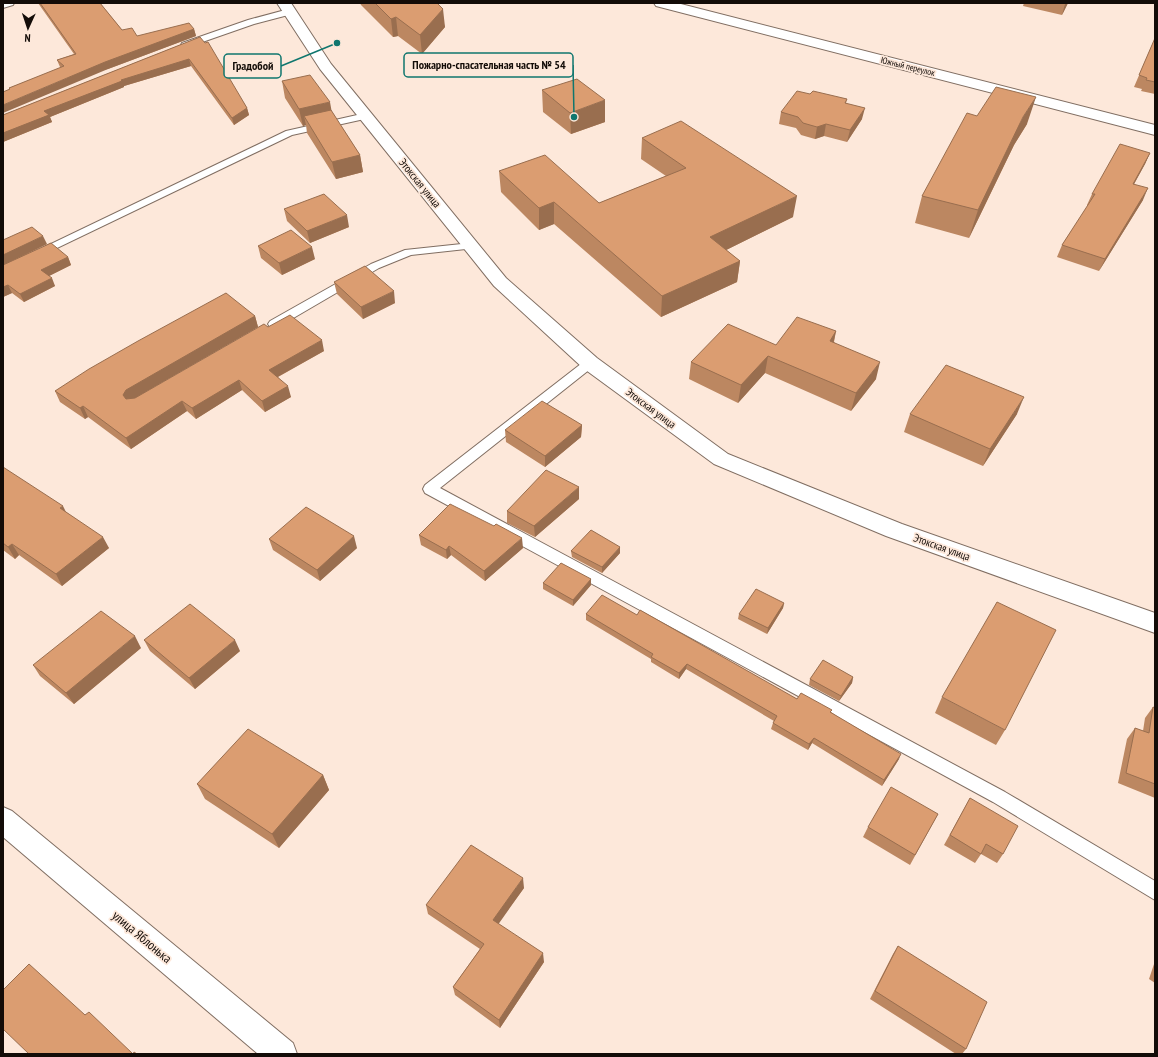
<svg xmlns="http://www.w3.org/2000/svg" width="1158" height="1057" font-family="'PT Sans Narrow',sans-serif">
<rect width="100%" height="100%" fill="#fde8da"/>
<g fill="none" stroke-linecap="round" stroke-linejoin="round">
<g stroke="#806e62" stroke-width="2">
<path id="lane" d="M3,3H14L13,5L3,8Z
M289,9L293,12L292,14L254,24L188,47L185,48L181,45L182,43L248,20Z
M366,113L371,116L369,118L292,135L3,274V267L286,131Z
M471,243L477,246L475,248L411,255L379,268L278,327H270L268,324L270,321L371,264L405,250Z
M590,359L594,360L596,363L594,366L440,488L1005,792L1155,881V900L993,802L425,493L423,489L425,485L586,360Z"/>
</g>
<g stroke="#806e62" stroke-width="2">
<path id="street" d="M654,3H677L1155,125V135L656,6Z
M3,807L12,811L293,1043L297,1054H258L3,837Z"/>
</g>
<g stroke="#806e62" stroke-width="2">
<path id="secondary" d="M277,3H291L331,64L506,278L597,358L728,454L902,524L1155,613V633L886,536L714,464L583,368L494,286L320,69Z"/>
</g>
<use href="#lane" fill="#fff" fill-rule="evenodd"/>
<use href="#street" fill="#fff" fill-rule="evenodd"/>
<use href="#secondary" fill="#fff" fill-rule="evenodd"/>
</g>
<path fill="#bc8761" d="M38,3H100L122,30L137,36L194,29L196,36L108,69L9,90V88L61,68L60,67L57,60L74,54Z
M360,3H437L445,27L422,54L398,36L393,37L361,5Z
M1024,3H1068L1062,15L1023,6Z
M200,37L247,108L249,115L234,125L191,66L124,86V87L50,117L52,122L3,142V115Z
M1155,38V94L1141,91L1142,89L1134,87Z
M282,81L331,111L360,155L363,172L336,179L307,133L306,125L303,126L285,98Z
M542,90L605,122L571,134L543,112Z
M810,94L847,99L846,103L862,119L847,142L824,136L815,139L801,135L796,128L779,124L781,112Z
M977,116L1027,124L1014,145L969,238L915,223L922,196Z
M642,138L793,217L726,250L740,261L737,282L661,317L554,224L539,230L501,192L499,171L599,203L666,176L641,159Z
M1150,153L1145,164L1134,184L1143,200L1099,271L1057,257L1062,245L1088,206L1087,205L1092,194Z
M284,209L349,227L310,243L287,221Z
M3,240L47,244L29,253L68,257L71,265L49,276L55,286L24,302L12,293L3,297Z
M258,246L315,259L282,275L261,258Z
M334,282L395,303L363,319L337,294Z
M255,316L258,327L134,398L268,327L324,351L278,377L291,397L265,412L242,390L196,419L187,411L131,449L88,417L85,419L60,402L55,391Z
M836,331L834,342L876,379L851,411L765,373L738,403L689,379L691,362L776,345Z
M910,414H1017L983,466L904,432Z
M582,425L581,437L545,467L506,442L505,430Z
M3,467L66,512L109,548L62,586L19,555L15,559L3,550Z
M579,499L535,537L507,523V511Z
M494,526L523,548L485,581L451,555L447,559L421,545L419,535Z
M269,539L357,548L320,581L273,550Z
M571,551L620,553L602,573L572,557Z
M591,579V585L573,606L543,589V583Z
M784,603L783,608L767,634L738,619L739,614Z
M586,614L637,615L797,699L831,712L899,759L882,786L812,743L808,750L771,729L773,723L774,721L686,669L679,679L651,662V659L586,620Z
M144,640L240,651L195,689L150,651Z
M141,648L74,704L40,676L33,665Z
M853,677L852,683L839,701L809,685L810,679Z
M942,697L1005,730L996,745L935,713Z
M1153,707L1155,708V798L1118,783L1127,739L1135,728L1143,731L1145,718Z
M323,775L329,790L279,848L205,799L197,784Z
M970,798L1003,854L997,863L981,854L975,863L944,845Z
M938,814L910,865L863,837L868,827Z
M524,888L498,923L544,962L500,1028L455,995L453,987L480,949L428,914L426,905Z
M898,946L966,1049L962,1054H956L870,999L893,954Z
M1155,961V983L1149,979Z"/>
<path fill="#996e4f" d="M1066,3H1068L1062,15L1065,4Z
M443,9L445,27L422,54L420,35Z
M396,17L398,36L393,37L391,19Z
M194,29L196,36L108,69L3,113V105L105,62Z
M189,59L191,66L124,86V87L50,117L52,122L3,142V133L44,111L121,80Z
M1036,97L1027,124L1014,145L969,238L978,210L1023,117Z
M605,100V122L571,134L570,113Z
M330,102L333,119L304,116L306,125L303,126L299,109Z
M247,108L249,115L234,125L232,118Z
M865,108L862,119L847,142L850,130Z
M826,124L824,136L815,139L817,127Z
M1150,153L1145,164L1128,195L1133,184Z
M360,155L363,172L336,179L332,162Z
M1148,188L1143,200L1099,271L1105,259Z
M797,196L793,217L708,259L710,237Z
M554,202V224L539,230V208Z
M347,215L349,227L310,243L307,231Z
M43,236L47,244L3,265V255Z
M312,247L315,259L282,275L279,263Z
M68,257L71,265L45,278L41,270Z
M740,261L737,282L661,317L662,296Z
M52,278L55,286L24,302L20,294Z
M8,285L12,293L3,297V287Z
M394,291L395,303L363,319L361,307Z
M255,316L258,327L130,401L128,406L123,395L126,390Z
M836,331L832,349L830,341Z
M322,340L324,351L272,380L269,370Z
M768,356L765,373L738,403L741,385Z
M880,362L876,379L851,411L856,393Z
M239,380L242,390L196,419L192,408Z
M288,386L291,397L265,412L262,401Z
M1024,397L1017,414L983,466L990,449Z
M182,401L187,411L131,449L126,438Z
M83,406L88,417L85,419L80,408Z
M582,425L581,437L545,467V456Z
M579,487V499L535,537L534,526Z
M63,506L69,518L60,508Z
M354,536L357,548L320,581L317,570Z
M103,537L109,548L62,586L56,574Z
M522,538L523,548L485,581L484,571Z
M12,544L19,555L15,559L8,547Z
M449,546L451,555L447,559L446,550Z
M620,547V553L602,573V567Z
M591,579V585L573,606V600Z
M784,603L783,608L767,634L768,628Z
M135,636L141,648L74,704L66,693Z
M235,640L240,651L195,689L189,678Z
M687,664L686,669L679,679V673Z
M853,677L852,683L839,701L841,696Z
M814,738L812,743L808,750L809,744Z
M901,754L899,759L882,786L884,780Z
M323,775L329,790L279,848L272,834Z
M523,878L524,888L495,929L493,920Z
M543,953L544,962L500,1028L499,1020Z"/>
<path fill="#db9d71" stroke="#996e4f" d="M40,3H100L122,30L132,28L137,36L189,23L194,29L105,62L3,105V92L10,89L9,88L64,66L57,60L76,54Z
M375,3H437L443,9L420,35L396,17L391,19Z
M200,37L205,43L208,42L247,108L232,118L189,59L121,80L122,81L44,111L49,115L3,133V115Z
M1155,38V82L1146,80L1147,78L1139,75Z
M310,75L330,102L299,109L282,81Z
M577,79L605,100L570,113L542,90Z
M996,87L1036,97L1023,117L978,210L922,196L967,113L977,116Z
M797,91L810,94L813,91L847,99L845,103L865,108L850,130L826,124L817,127L803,123L798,117L781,112Z
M331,110L360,155L332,162L304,116Z
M681,121L797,196L710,237L740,261L662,296L554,202L539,208L499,171L545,155L599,203L686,168L642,138Z
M1120,144L1150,153L1133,184L1148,188L1105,259L1062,245L1095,194H1092Z
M324,194L347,215L307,231L284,209Z
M32,227L43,236L3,255V240Z
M291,230L312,247L279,263L258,246Z
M51,243L68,257L41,270L52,278L20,294L8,285L3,287V265Z
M365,266L394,291L361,307L334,282Z
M226,293L255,316L126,390L123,395L126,399L135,398L264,324L268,327L290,315L322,340L269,370L288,386L262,401L239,380L192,408L182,401L126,438L83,406L80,408L55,391L89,369L138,341Z
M797,317L836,331L830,341L880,362L856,393L768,356L741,385L691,362L728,324L776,345Z
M946,365L1024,397L990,449L910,414Z
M542,401L582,425L545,456L505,430Z
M3,467L63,506L60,508L103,537L56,574L12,544L8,547L3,543Z
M546,470L579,487L534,526L507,511Z
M450,504L494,526L496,524L522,538L484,571L449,546L446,550L419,535Z
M306,507L354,536L317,570L269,539Z
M591,530L620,547L602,567L571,551Z
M561,563L591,579L573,600L543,583Z
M756,589L784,603L768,628L739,614Z
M602,595L637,615L640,610L797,699L801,693L832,710L830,712L901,754L884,780L814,738L809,744L773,723L777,716L687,664L679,673L651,657L653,654L586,614Z
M997,602L1056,630L1005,730L942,697Z
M190,604L235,640L189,678L144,640Z
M101,611L135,636L66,693L33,665Z
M823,660L853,677L841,696L810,679Z
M1153,707L1155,708V784L1126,773L1135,728L1149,733Z
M248,729L323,775L272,834L197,784Z
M891,787L938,814L915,855L868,827Z
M970,798L1018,826L1003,854L986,844L981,854L950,835Z
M471,845L523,878L493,920L543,953L499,1020L453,987L484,944L426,905Z
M898,946L987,1002L966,1049L875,991Z
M29,964L85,1015L89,1012L133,1054L134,1052L137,1054H29L3,1029V990Z"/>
<g text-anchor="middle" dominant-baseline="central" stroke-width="3.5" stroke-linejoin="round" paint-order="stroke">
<g font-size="9" fill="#130c08" stroke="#fde8da">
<text transform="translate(908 66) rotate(14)">Южный переулок</text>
</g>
<g font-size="11" fill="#130c08" stroke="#fde8da">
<text transform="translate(420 183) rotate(51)">Этокская улица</text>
<text transform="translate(651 408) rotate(37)">Этокская улица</text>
<text transform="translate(942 547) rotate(20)">Этокская улица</text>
</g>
<g font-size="13" fill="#130c08" stroke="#fde8da">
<text transform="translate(142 937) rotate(40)">улица Яблонька</text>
</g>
</g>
<path fill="none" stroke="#0f766e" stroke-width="1.5" d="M574 117L573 65M337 43L281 66"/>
<g fill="#0f766e" stroke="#fde8da" stroke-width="1.5">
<circle cx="574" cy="117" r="4"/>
<circle cx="337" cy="43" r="4"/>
</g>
<g fill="#fde8da" stroke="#0f766e" stroke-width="1.5">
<rect x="404" y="53" width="169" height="24" rx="4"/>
<rect x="224" y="54" width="57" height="24" rx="4"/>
</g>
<g font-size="12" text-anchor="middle" font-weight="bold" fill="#130c08">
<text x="489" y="69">Пожарно-спасательная часть № 54</text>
<text x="253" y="70">Градобой</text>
</g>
<rect width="1158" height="1057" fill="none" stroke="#130c08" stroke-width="8"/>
<g transform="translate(28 28) rotate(183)" stroke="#fde8da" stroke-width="3" paint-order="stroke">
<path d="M0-3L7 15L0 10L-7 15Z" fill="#130c08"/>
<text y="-6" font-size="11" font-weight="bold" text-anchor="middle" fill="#130c08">N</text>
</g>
</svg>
